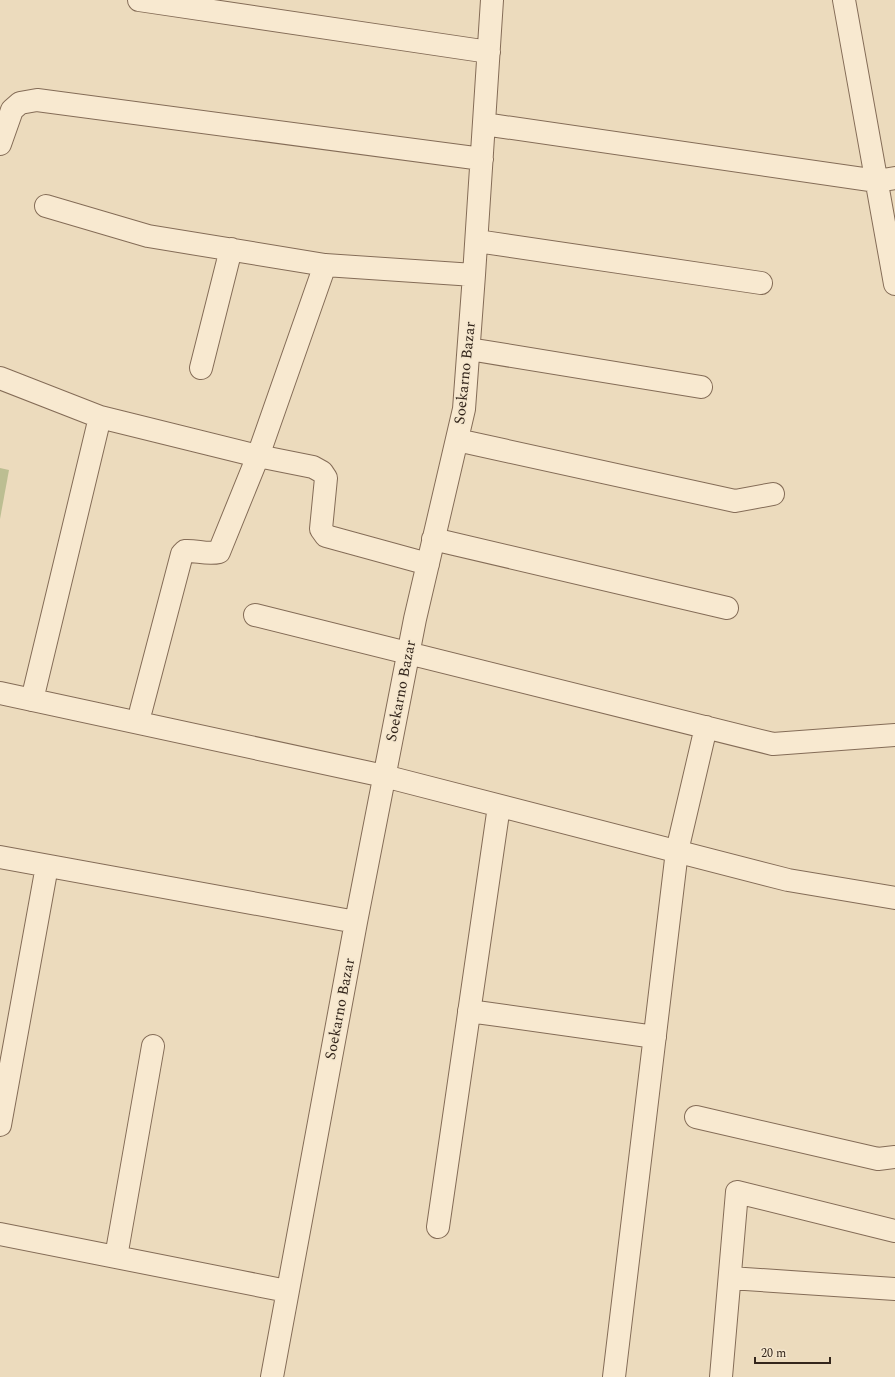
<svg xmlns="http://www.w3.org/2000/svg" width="895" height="1377" font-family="Spectral,serif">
<rect width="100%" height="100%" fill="#ecdbbd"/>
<path fill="#bcbe92" d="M0,468L9,470L0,519Z"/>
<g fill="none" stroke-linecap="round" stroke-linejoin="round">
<g stroke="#846c57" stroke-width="24">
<path id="minor" d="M139,0L489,52
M844,0L895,284
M484,124L877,181L895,178
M0,144L12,110L20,103L37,100L482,159
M46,206L148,236L325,265L474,275
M477,241L761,283
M469,349L701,387
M201,368L231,249
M0,378L100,417L258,456L313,467L322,472L326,478L321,529L326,536L428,564
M457,440L735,501L773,494
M433,539L727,608
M255,615L773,744L895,735
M0,693L384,776L788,880L895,898
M32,700L100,417
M141,710L182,554L185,551C196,550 207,555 219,552L258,456L325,265
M0,857L356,922
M469,1011L655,1037
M696,1117L878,1159L895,1157
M0,1125L47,866
M438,1227L499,806
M0,1234L287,1291
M116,1257L153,1046
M730,1278L895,1289
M272,1377L356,922L415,619L464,409L474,275L492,0
M614,1377L677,851L706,727
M721,1377L737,1192L895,1231"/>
</g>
<use href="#minor" stroke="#f8e9d0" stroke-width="22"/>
</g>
<g text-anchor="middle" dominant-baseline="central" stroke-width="3" stroke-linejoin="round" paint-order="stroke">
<g font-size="15" fill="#33251b" stroke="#f4e6cd">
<text transform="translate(465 373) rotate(-84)">Soekarno Bazar</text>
<text transform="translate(401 691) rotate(-79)">Soekarno Bazar</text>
<text transform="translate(340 1009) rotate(-79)">Soekarno Bazar</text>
</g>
</g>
<path d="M755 1357v6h75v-6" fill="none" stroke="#33251b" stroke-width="2"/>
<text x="761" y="1357" font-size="12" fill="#33251b" stroke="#f4e6cd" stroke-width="3" paint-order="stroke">20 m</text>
</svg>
